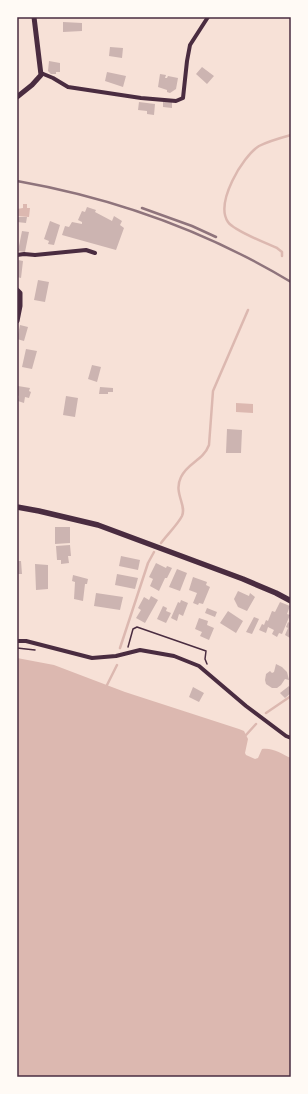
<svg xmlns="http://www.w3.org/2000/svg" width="308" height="1094" font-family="Mulish,sans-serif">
<rect width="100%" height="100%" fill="#f7e1d7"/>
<path fill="#dcb8b0" d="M23,204H27V208H30L29,217L17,216V209L23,208Z
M236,403L253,404V413L236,412Z
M17,658L54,665L125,692L239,729L244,731L248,739L245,753L246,755L255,759L258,758L262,749C272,747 282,754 291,758V1077H17Z"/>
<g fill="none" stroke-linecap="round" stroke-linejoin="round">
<path stroke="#dcb8b0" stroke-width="2.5" d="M282,256V252L277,248C266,243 234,231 228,222C215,203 242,157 259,146C269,141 280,138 291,135
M161,543C167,535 178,524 182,516C187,505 173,493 181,477C188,462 203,461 209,445L213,391L248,310
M120,648L148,563L154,552
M107,685L117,665
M266,713L291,696
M246,735L256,724"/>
</g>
<path fill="#ccb4b1" d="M63,22L82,23V31L63,32Z
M110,47L123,48L122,58L109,56Z
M49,61L60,63V72H56V74H51L48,71Z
M202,67L214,76L207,84L196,74Z
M107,72L126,76L123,87L105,81Z
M160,74L166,75L165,78H167L168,76L178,78L176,89L170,93L167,92V90L158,87Z
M163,101L172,102V108L163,107Z
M139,102L155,104L154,115L147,114V111L138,110Z
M87,207L96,210L95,212L112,221L114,216L122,221L120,225L124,228L116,250L62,235L65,226L69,227L72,222L82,224V222L78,220L82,211L85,212Z
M18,217H27L26,223L17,222Z
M50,221L60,225L54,245L48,244L49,241L44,239Z
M22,231L29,232L25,252L18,251Z
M18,260L23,261L21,278L17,277Z
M38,280L49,282L45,302L34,300Z
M20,325L28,327L24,341L17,339Z
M26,349L37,351L32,369L22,367Z
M92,365L101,367L97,382L88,379Z
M18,386L30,388L29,391L31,392L29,398L25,397L24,403L18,401L19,396L17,395V391Z
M100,387L113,388V392H108V394H99Z
M66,396L78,398L75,417L63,415Z
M227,429L242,430L241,453H226Z
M55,527H70V543L55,544Z
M70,545L71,556H68L69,563L61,564V560H57L56,546Z
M121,556L140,560L138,570L119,566Z
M17,561H21L22,574H17Z
M156,563L166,568L167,566L172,568L167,578H165L159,591L150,586L153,579L149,577Z
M35,564L48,565V589L36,590Z
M177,569L187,573L180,591L169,587Z
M117,574L138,578L135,589L115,585Z
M73,575L88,579L87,584H85L83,601L74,599L75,582L72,581Z
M193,577L207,582L206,585L210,587L203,604L199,603L198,605L193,603L197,593L189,590Z
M238,591L249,596L250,593L255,597L247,611L238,607L234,599Z
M96,593L123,597L120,610L94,606Z
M151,596L158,600L145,623L136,618L141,610L138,608L144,597L149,600Z
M181,600L188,603L183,616L179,614L177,621L171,618L178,602L180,603Z
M280,602L290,606L287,614L290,615L282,634L279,633L277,637L272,634L274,630L268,627L266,633L259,630L262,624L264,625L266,620L268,621L272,611L275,612Z
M163,606L167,608L166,611L171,613L166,623L157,619Z
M207,608L217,612L215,617L205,613Z
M228,611L243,621L236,633L220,623Z
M254,617L259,619L252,634L246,632Z
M199,618L208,621L207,625L214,628L209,640L200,636L202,632L195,629Z
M288,622L291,624L290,638L285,635L288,628L286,627Z
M276,664L282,667L287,672L289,680L285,679L281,685L277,688H272L266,684L265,680L266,674L270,671L272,673L274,672Z
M289,686L291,689V693L285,698L280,693Z
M193,687L204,693L199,702L189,697Z"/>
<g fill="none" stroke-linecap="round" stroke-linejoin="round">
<path stroke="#4a2c40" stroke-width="1.5" d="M128,647L133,629L137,627L206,651L205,659L207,664
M17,648L35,650"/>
<path stroke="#4a2c40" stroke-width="4" d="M41,73L53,78L68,87L141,98L176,101L183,98L187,61L190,45L208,17
M17,255L24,254L35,255L86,250L95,253
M17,641H26L92,658L116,656L140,650L174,656L199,666L246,706L286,736L291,738"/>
<path stroke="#4a2c40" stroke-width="5" d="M17,97L32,85L41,75L34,17
M17,290L20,293V306L17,321"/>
<path stroke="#4a2c40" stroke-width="5.5" d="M17,507L39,511L98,525L243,579L276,593L291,601"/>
<path stroke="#8f747c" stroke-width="2.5" d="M17,181C113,198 208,232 291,282
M142,208L192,226L216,237"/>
</g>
<rect width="308" height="1094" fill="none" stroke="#fffaf5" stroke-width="36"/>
<rect x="18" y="18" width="272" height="1058" fill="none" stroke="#4a2c40" stroke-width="1.5"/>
</svg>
